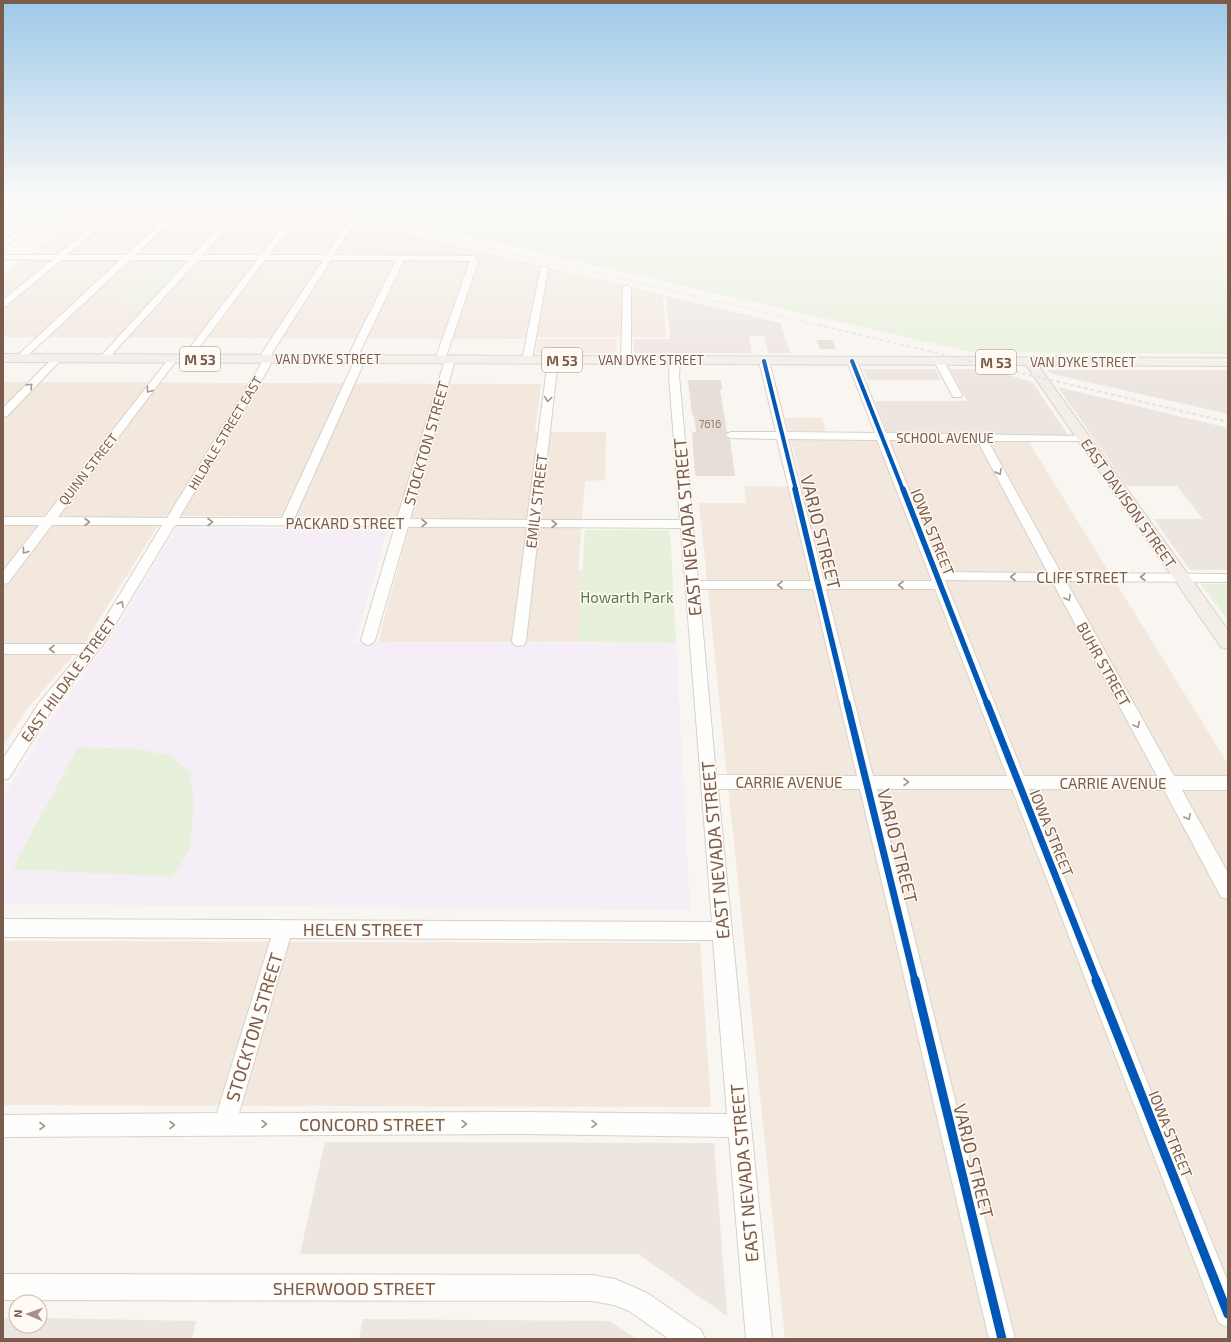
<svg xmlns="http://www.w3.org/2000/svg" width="1231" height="1342" font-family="'Exo 2',sans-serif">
<rect width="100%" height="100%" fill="#f9f5f0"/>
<path fill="#f2e8de" d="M99,200H181L159,221H170L201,215H262L274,201L663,295L666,337H524L523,339L3,337V276Z
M3,382L541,384L535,432H606L605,480L585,481L578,570L583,571L578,642H378L412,517L164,516L85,642L28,708L3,746Z
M785,418H822L826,431H789Z
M791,440L1028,441L1228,764V1339H785L699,503H747L744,486L803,487Z
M3,941L700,943L711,1107L3,1105Z"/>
<path fill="#f6e8e1" d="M538,339H617L616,353H536Z"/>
<path fill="#ede5e0" d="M666,296L781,323L790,353H768L764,336H749L752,353H634L633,339H670Z
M863,369H935L941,380H868Z
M950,369H987L1032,382L1068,435H888L875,401H967Z
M1047,370H1228V414L1053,374Z
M1058,387L1228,428V570H1190L1154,519H1203L1177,486H1127Z
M325,1142L714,1143L727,1316L638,1254H300Z
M3,1318H16V1326H40V1318L196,1321L192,1339H3Z
M363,1319L609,1321L637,1339H359Z"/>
<path fill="#f6eef6" d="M176,528L388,529L355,642L676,643L690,910L3,904V797L52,718L110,639Z"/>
<path fill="#e7f0db" d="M192,200H271L274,201L262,215H201L194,222L170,221Z
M310,200H1228V354L971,352Z
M153,264H182L145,304H114Z
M585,530H670L676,643L578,642Z
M1201,584H1228V621Z
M78,747L138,749L171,756L190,772L194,805L190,849L173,877L12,869Z"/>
<path fill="#e6ded7" d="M816,340H832L836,349H820Z
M688,380H721L722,390H720L727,432H729L724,436L730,439L735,476H697L695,474L692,432H696L694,415H692Z"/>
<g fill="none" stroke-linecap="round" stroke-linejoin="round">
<g stroke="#d7d1cb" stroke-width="2">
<path id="minor" d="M61,200H70L3,248V242L36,218H3V214H42Z
M124,200H132L67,255H126L185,200H193L135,255H193L231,213H237V217L202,255H261L297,207H300L304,209L269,255H326L349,219H352L356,221L334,255L472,256H475L478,261L445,360L440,363L435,360L470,261L404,260L357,358H363L365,360L294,519H397L445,360L450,357L455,360L410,519L527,520L548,360L553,357L558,360L540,520H680L669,376L670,361L675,358L680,361L679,376L698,581H811L777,439L731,438L725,435L731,432H776L759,361L764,358L769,361L787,432L875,433L847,361L852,358L857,361L886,433L1088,436L1090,438L1084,441H988L1061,573L1228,574V582L1066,581L1174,776H1228V790H1182L1228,873V899L1221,897L1164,790L1029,789L1228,1282V1327L1219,1323L1215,1314L1012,789H877L1015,1339H989L860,789H718L772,1339H746L729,1137L525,1134L3,1137V1115L217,1113L271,938L3,937V919L712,922L681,528L539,527L526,641L524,645L519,646L514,645L512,641L527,527H408L375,640L373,643L368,645L363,643L361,640L395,526L175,525L104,643L51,711L9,778L3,780V759L39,703L80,654H3V644H88L94,637L162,525H52L8,583L3,584V571L39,525H3V517H45L170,357H176L178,359L176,361L58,517L167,518L260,366L262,353L323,260H265L189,361L186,362L181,359L257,260H198L106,361H100L98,359L100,357L189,260H130L23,360H17L15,358L17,356L120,260H61L6,306L3,307V300L52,260L3,259V255H57ZM331,260H396L346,360L348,362H354L282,518H179L270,366L272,353ZM788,439L877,440L932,581H824ZM889,440H977L1048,573L942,572ZM945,580L1052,581L1157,776H1024ZM699,589H813L857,776L716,775ZM826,589H935L1007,776H873ZM290,938L713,940L727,1114L525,1112L239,1113Z
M541,267H547L548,269L532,360L527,363L522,360Z
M627,285L631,288V360L626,363L621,360L623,288Z
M57,356L60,357L62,359L60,361L7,416L3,417V408L54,357Z
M939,358L944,361L962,395L961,397H953L952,395L934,361Z
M3,1274L592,1275L615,1279L647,1293L701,1330L705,1339H669L629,1311L614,1305L592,1301L3,1300Z"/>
</g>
<g stroke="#dad1cc" stroke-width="2">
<path id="major" d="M3,354L1228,358V366L1038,365L1228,630V649L1221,647L1026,365L3,362Z"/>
</g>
<use href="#minor" fill="#fefefd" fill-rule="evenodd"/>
<use href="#major" fill="#f3eee8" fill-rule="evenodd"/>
<path stroke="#e6e3e7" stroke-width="1.5" stroke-dasharray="3 2" stroke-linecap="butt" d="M284,200L822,326"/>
<path stroke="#e6e3e7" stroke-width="2" stroke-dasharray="4 3" stroke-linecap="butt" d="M818,325L1228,422
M1113,433L1228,434
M1158,448H1228"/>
<g stroke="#fffaf3" stroke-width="5.5">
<path id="cycleway-far3" d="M764,361L796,490
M852,361L903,490"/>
</g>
<g stroke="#fffaf3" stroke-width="8">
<path id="cycleway-far2" d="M795,489L847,704
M903,489L987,704"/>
</g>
<g stroke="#fffaf3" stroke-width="10">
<path id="cycleway-far1" d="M847,703L915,981
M987,703L1097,981"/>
</g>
<g stroke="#fffaf3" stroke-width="12">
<path id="cycleway" d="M915,980L1002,1339
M1096,980L1228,1314"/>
</g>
<use href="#cycleway-far3" stroke="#0057b8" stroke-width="4"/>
<use href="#cycleway-far2" stroke="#0057b8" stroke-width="5.5"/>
<use href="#cycleway-far1" stroke="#0057b8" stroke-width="7"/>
<use href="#cycleway" stroke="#0057b8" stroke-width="9"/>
</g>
<defs><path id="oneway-chevron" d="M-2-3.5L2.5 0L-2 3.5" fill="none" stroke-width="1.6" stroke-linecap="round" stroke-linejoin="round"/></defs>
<g stroke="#a8958b">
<use href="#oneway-chevron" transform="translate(30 386) rotate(-45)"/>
<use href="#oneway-chevron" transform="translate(149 390) rotate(128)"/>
<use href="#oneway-chevron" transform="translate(548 399) rotate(97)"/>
<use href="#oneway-chevron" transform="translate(999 472) rotate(61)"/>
<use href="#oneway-chevron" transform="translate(87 522)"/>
<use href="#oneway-chevron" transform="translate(210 522)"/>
<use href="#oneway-chevron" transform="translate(424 523)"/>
<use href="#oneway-chevron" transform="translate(554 524)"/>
<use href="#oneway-chevron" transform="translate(25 551) rotate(128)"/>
<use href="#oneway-chevron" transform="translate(1013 577) rotate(-180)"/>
<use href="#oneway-chevron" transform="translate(1143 577) rotate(-180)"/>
<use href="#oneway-chevron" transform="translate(780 585) rotate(-180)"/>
<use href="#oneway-chevron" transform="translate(901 585) rotate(180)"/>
<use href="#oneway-chevron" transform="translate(1068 598) rotate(61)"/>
<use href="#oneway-chevron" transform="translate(121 604) rotate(-59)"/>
<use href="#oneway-chevron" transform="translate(52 649) rotate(-180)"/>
<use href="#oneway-chevron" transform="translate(1137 725) rotate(61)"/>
<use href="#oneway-chevron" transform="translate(906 782)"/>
<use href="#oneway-chevron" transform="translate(1188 817) rotate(61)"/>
<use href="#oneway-chevron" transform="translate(264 1124)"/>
<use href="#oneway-chevron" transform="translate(464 1124)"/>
<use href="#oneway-chevron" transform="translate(594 1124) rotate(1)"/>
<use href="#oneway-chevron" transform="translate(172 1125)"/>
<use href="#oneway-chevron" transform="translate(42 1126)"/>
</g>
<linearGradient id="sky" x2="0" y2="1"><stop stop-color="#9ec9e9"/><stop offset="0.52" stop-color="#fcfaf8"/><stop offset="1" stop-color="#fcfaf8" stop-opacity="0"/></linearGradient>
<rect width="1231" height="388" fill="url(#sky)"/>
<g text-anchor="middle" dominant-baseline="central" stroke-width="3" stroke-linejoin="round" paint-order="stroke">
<g font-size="11" fill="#977e72">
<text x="710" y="423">7616</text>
</g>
<g font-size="13" fill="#7a5c4d" stroke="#fffaf3">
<text x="328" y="359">VAN DYKE STREET</text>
<text x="651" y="360">VAN DYKE STREET</text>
<text x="1083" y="362">VAN DYKE STREET</text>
<text transform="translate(225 433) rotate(-59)">HILDALE STREET EAST</text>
<text x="945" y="438">SCHOOL AVENUE</text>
<text transform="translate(88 469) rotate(-52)">QUINN STREET</text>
</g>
<g fill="#fffaf3" stroke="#a28b7f" stroke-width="1">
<rect x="180" y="347" width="40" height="24" rx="3"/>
<rect x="542" y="348" width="40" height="24" rx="3"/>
<rect x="976" y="350" width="40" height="24" rx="3"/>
</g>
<g font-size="14" font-weight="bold" fill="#7a5c4d">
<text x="200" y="359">M 53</text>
<text x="562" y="360">M 53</text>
<text x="996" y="362">M 53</text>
</g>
<g font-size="15" fill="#7a5c4d" stroke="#fffaf3">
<text transform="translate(426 443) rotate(-74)">STOCKTON STREET</text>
<text transform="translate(536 501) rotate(-83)">EMILY STREET</text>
<text transform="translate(1129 503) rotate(55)">EAST DAVISON STREET</text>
<text x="345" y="523">PACKARD STREET</text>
<text transform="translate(933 532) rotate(68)">IOWA STREET</text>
<text x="1082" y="577">CLIFF STREET</text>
<text transform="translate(1104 664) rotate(61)">BUHR STREET</text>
<text transform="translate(68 679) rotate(-54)">EAST HILDALE STREET</text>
<text x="789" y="782">CARRIE AVENUE</text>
<text x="1113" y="783">CARRIE AVENUE</text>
<text transform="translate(1052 833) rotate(68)">IOWA STREET</text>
<text transform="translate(1171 1134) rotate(68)">IOWA STREET</text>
</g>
<g font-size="15" fill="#537a41" stroke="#fffaf3">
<text x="627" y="597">Howarth Park</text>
</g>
<g font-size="18" fill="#7a5c4d" stroke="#fffaf3">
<text transform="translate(687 527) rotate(-95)">EAST NEVADA STREET</text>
<text transform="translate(821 532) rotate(76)">VARJO STREET</text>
<text transform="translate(898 846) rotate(76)">VARJO STREET</text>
<text transform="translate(715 850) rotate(-95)">EAST NEVADA STREET</text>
<text x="363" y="929">HELEN STREET</text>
<text transform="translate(254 1027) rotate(-73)">STOCKTON STREET</text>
<text x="372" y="1124">CONCORD STREET</text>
<text transform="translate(974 1161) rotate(76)">VARJO STREET</text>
<text transform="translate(744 1173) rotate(-95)">EAST NEVADA STREET</text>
<text x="354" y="1288">SHERWOOD STREET</text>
</g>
</g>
<rect width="1231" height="1342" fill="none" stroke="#7a5c4d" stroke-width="8"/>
<g transform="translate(28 1314) rotate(272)"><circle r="19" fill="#fffaf3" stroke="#cabbb1"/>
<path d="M0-3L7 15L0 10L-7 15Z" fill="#a69286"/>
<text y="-6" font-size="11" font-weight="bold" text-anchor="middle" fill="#7a5c4d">N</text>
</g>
</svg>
